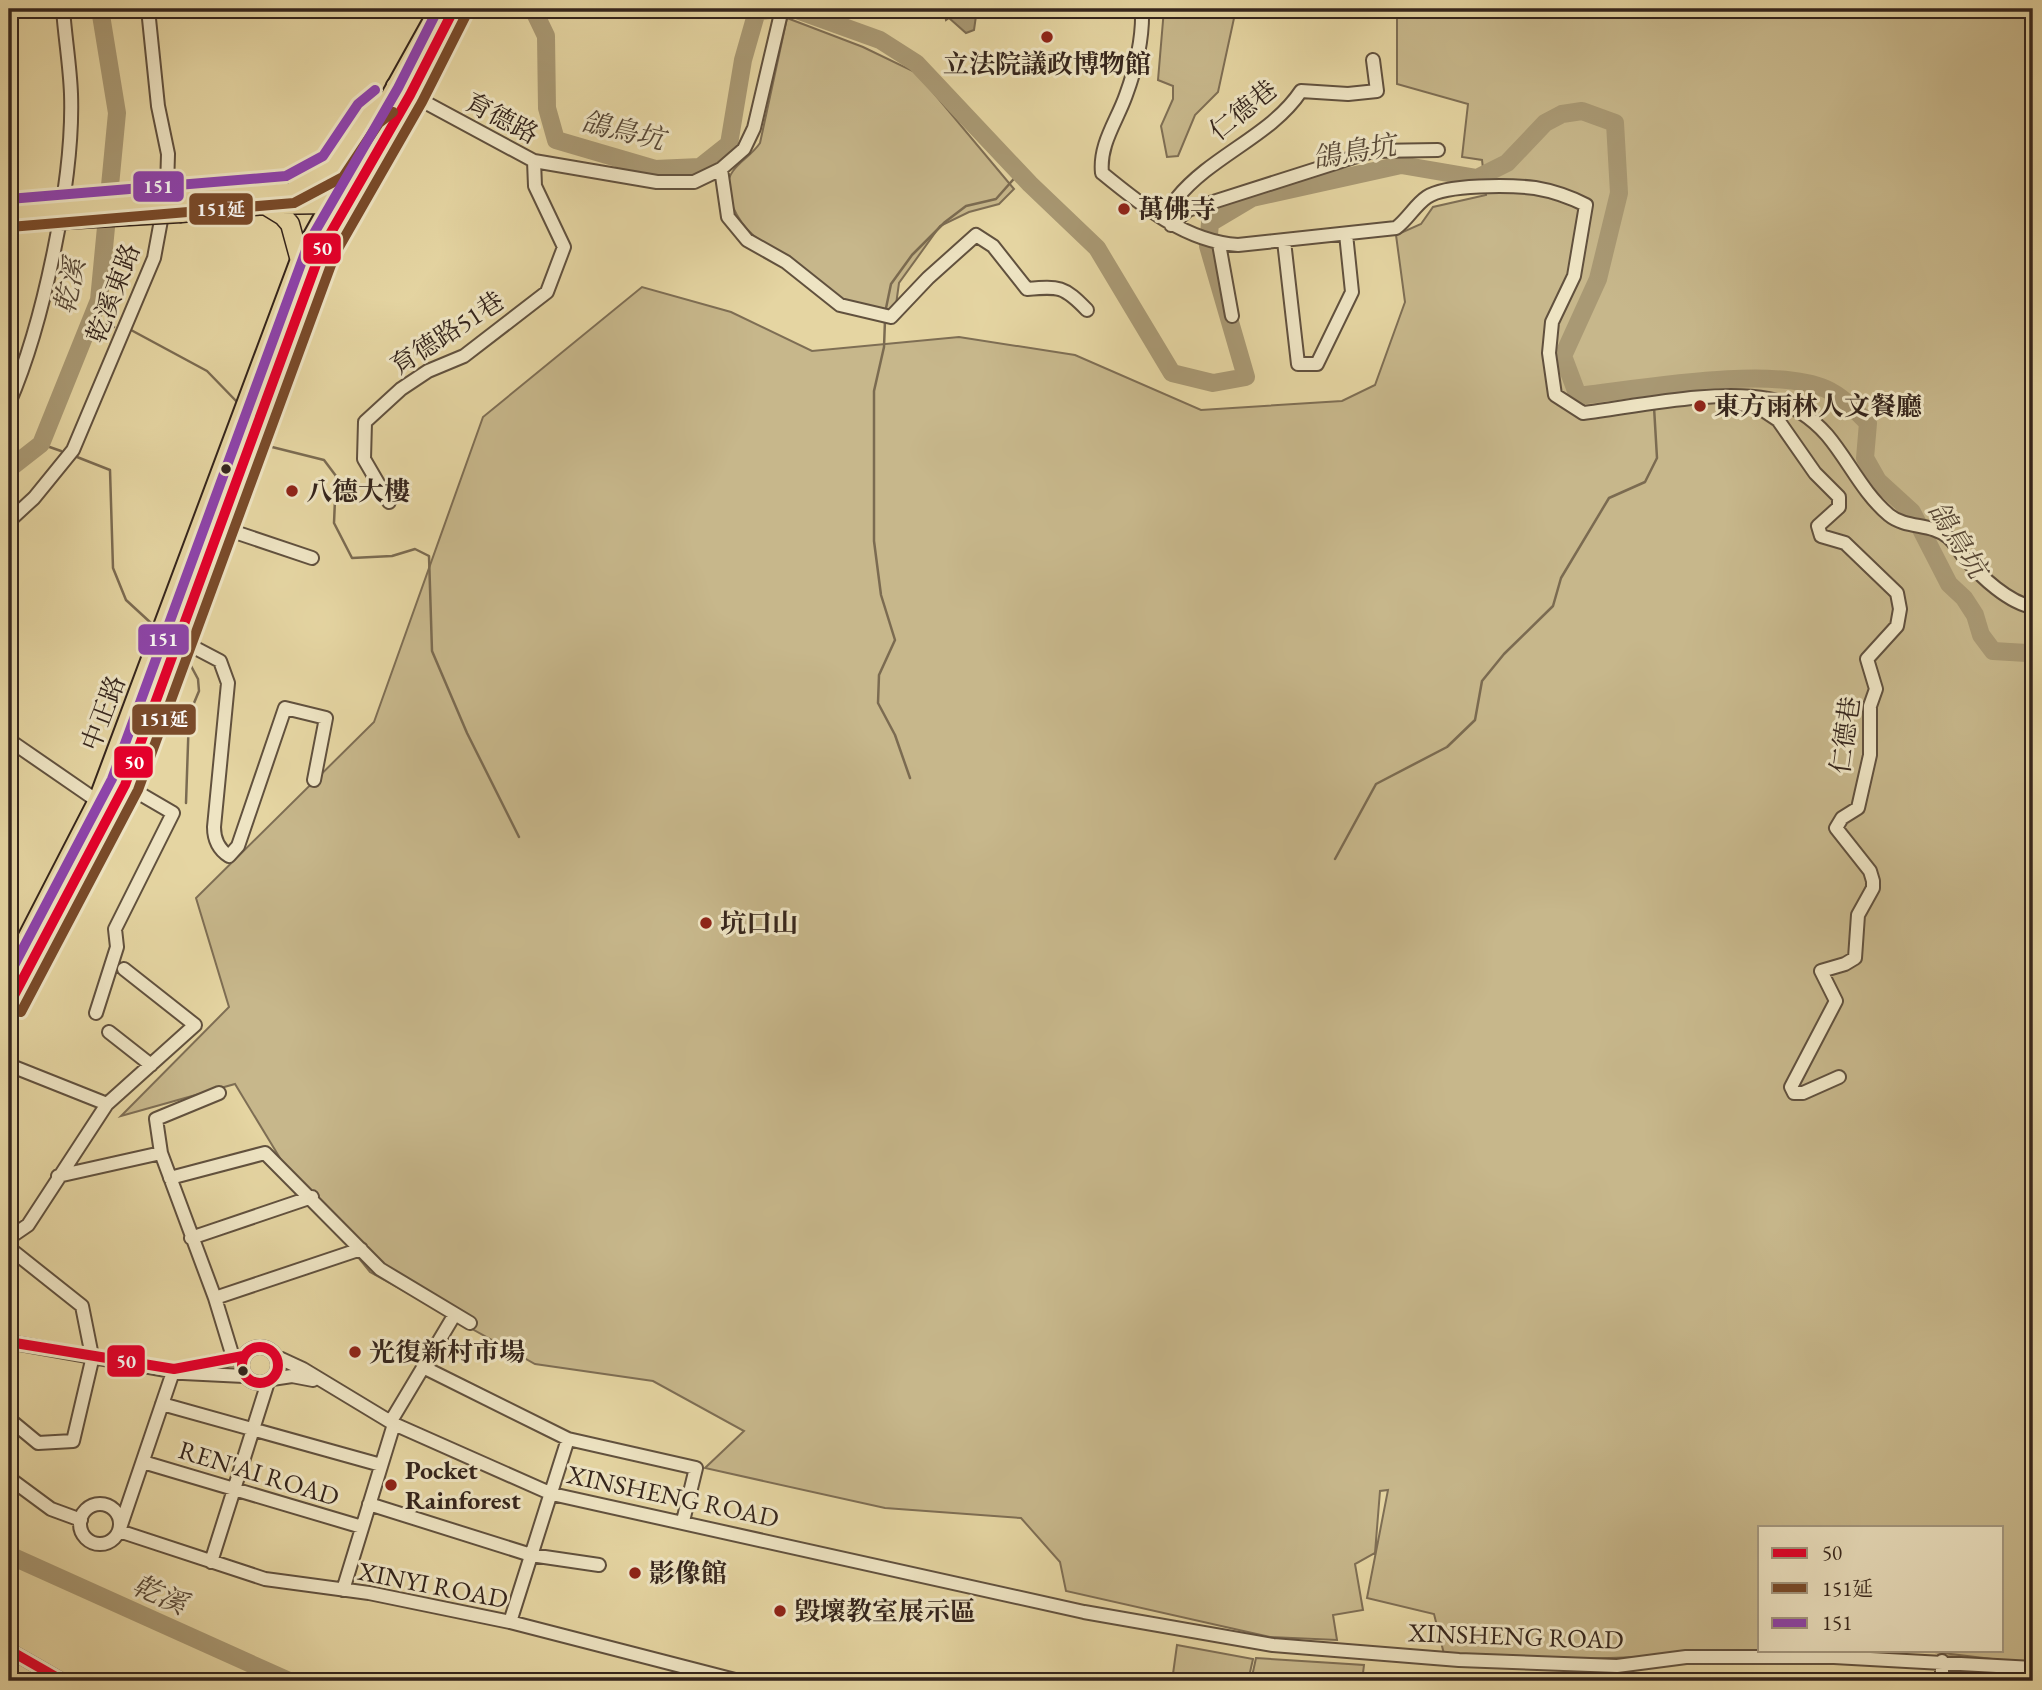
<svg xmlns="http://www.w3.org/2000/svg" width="2042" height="1690" font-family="'EB Garamond','Noto Serif TC',serif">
<rect width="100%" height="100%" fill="#e5d5a2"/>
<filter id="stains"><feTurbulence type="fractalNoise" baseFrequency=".00286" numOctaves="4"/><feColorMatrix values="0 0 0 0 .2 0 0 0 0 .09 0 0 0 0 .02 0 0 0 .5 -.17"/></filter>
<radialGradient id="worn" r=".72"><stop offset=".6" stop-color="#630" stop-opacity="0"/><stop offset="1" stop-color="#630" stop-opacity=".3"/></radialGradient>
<path fill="#c7b78b" stroke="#7e6e54" stroke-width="2" d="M1164,9H1236L1218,92L1195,115L1178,156L1167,157L1161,126L1173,99V86L1158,80Z
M1397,9H2033V1664L1918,1650H2002V1527H1760V1650H1851L1550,1660L1444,1654L1434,1614L1367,1598L1388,1490L1380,1491L1375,1553L1355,1564L1363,1610L1333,1615L1337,1640L1270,1637L1066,1591L1060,1562L1021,1518L885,1508L705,1468L744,1431L653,1381L535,1364L370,1272L286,1168L235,1084L121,1116L229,1007L196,898L374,722L483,417L642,287L731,312L812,351L959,337L1075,355L1201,410L1342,401L1375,385L1405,302L1396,235L1421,224L1433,207L1486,195L1482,160L1462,157L1468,104L1397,84Z
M787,18L863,47L917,73L1014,189L999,204L969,212L940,226L899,283L895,312L848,303L754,236C740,224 718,191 733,171C740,161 752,155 760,143Z
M1177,1645L1253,1659L1248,1681H1172Z
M1256,1658L1364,1665L1362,1681H1251Z"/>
<path fill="#a99974" stroke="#7b6b51" stroke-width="2" d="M944,9H977L974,30L966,33L949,18L946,20Z"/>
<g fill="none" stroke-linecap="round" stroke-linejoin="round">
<path stroke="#7b6b51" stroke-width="2.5" d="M885,313L891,284L912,255L945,222L966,206L996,199L1019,173
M885,320L884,347L874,391V541L881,595L895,640L879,675L878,703L895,735L910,778
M90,321L114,327
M131,330L207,371L239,404
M1652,388L1653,397
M259,436L264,445L324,460L336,476L334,523L352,558L392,556L415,549L429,556L432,651L467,733L519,837
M41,444L61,451
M77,457L110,470L113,568L126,600L151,623
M183,651L198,679L199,691L189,715L186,803
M1335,859L1376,784L1447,747L1475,720L1482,681L1504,654L1553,606L1561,578L1609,498L1645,482L1657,458L1654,407"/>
<path stroke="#a99974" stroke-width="18" d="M533,9L546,36L547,108L556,140L655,169L700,167L729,144L743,60L757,11L782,9
M794,9L880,40L916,63L1030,184L1097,248L1172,373L1213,383L1246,377L1208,246L1210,223L1252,198L1401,165L1477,178L1507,163L1545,123L1562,114L1582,111L1615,123L1619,193L1598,279L1563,356L1578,396C1639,389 1772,365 1826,389C1842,396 1856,411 1868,423L1865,458L1878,481L1912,512L1949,584L1964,598L1975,615L1981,635L1993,651L2027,653L2033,650
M9,469L41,444L99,300L117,113L100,9
M9,1555L289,1681"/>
<g stroke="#61513e" stroke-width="16">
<path id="minor" d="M1076,9H1089
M1142,9C1143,37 1136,68 1126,95C1117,121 1099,144 1102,173C1141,205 1186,242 1238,245L1396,228C1408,219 1415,205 1427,197C1446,184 1511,185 1535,188C1553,191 1570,197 1586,205L1574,276L1552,322L1549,353L1555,395L1583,413C1638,406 1715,389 1769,399C1791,403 1813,419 1827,435C1849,461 1862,492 1889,515C1906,529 1932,523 1948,537C1955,542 1959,552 1965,558C1981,577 2009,603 2033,607
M393,85L534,161L657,182H694L721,169L744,149L754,128L782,9
M721,169L728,217L747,240L786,262L840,305L891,317L928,278L976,235L993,246L1027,289C1059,286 1064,286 1087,310
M1188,210L1373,151L1438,150
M1171,225L1188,210L1177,198C1212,155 1271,136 1301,91L1348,94L1377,91L1373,60
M1284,241L1298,364H1317L1352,292L1346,234
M1219,244L1232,316
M9,403C43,325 74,180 71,94C70,66 65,37 63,9
M1737,403L1763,410L1778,420L1815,473L1839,497V507L1818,526L1821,536L1845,543L1897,593L1900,609L1897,626L1867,659L1876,689L1870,706V755L1858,808L1842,818L1836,828L1870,871L1873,881V888L1858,915L1855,958L1845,964L1821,971L1836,1001L1791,1087L1794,1093H1803L1839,1077
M389,502L364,459L365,422L401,389L428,371L464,356L547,292L564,247L535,186L534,161
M9,521L34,498L73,450L154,258L167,188L168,154L158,106L148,9
M202,521L312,558
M180,640L220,661L228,683L214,827C214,839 218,849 229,856L238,846L285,708L326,718L314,780
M9,740L96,800
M96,1013L117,947L115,929L173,813L125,785
M109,1032L151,1065
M9,1065L107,1104
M219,1093L156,1119L161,1153L215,1298L233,1357
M58,1176L161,1153
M170,1178L265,1153L380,1269L470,1323
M9,1238L28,1225L107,1104L195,1025L124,969
M191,1238L312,1197
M9,1248L82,1306L92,1356
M215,1298L361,1249
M9,1342L183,1373L244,1376
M242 1365a18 18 0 1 1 36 0a18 18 0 1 1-36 0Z
M277,1357L303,1369L394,1424L552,1494L1084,1612L1273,1645L1459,1660L1617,1666L1686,1657H1834L2033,1668
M423,1367L568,1439L696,1468L683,1521
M184,1368L239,1357
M174,1369L119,1531L265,1579L369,1593L510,1622L739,1681
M272,1379L292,1376L313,1380
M162,1404L381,1465
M9,1419L38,1443L73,1441L93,1356
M391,1421L455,1314
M143,1462L362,1527
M9,1478L51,1509L81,1520
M369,1504L531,1555L599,1565
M80 1524a20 20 0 1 1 40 0a20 20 0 1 1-40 0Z
M211,1562L268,1382
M343,1590L394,1424
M510,1622L568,1439
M9,1650L63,1681
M1942,1661V1681"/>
</g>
<g stroke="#35251c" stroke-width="18">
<path id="major" d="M9,969L96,800L299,257L437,9
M9,1005L125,785L322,248L410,95L454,9"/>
</g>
<g stroke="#35251c" stroke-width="21">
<path id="highway" d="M297,187L333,167L369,113L384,101
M178,198L338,190L350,200
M265,205L283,216L290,224L299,257
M181,213L265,205L330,204L350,200
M9,223L30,221"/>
</g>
<use href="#minor" stroke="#eee4c3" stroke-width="12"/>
<use href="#major" stroke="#e5d5a2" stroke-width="14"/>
<use href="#highway" stroke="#e5d5a2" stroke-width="18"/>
<g stroke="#35251c" stroke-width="21" stroke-linecap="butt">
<path id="highway-bridge" d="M9,213L178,198
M61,220L181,213"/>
</g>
<use href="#highway-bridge" stroke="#e5d5a2" stroke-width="18"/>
<g stroke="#eee4c3" stroke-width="16">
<path id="bus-1" d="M9,1005L125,785L322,248L410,95L454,9
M9,1342L174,1369L243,1356
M242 1365a18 18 0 1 1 36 0a18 18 0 1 1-36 0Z
M9,1650L63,1681"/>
</g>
<g stroke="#eee4c3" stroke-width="16">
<path id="bus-2" d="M10,227L294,203L343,177L379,123L393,112
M21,1012L138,790L335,254L422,102L466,15"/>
</g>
<g stroke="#eee4c3" stroke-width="16">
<path id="bus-3" d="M9,199L286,176L323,156L358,104L375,90
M9,975L112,779L309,242L398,88L438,9"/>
</g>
<use href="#bus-1" stroke="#e4002b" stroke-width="10"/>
<use href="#bus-2" stroke="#7a4b2a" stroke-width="10"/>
<use href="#bus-3" stroke="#8e44ad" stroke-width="10"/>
</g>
<g fill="#8f2418" stroke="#eee4c3" stroke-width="2.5">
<circle cx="1047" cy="37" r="7"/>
<circle cx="1124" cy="209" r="7"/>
<circle cx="1700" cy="406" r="7"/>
<circle cx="292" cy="491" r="7"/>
<circle cx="706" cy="923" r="7"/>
<circle cx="355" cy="1352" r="7"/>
<circle cx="391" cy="1485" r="7"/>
<circle cx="635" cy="1573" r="7"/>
<circle cx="780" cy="1611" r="7"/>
</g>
<g fill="#35251c" stroke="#eee4c3" stroke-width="2.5">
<circle cx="226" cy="469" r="6"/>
<circle cx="243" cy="1371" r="6"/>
</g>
<g text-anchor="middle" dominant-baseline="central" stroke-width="6" stroke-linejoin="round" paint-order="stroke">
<g font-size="26" font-weight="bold" fill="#35251c" stroke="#eee4c3" text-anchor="start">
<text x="1047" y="64" text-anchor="middle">立法院議政博物館</text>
<text x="1138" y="209">萬佛寺</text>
<text x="1714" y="406">東方雨林人文餐廳</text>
<text x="306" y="491">八德大樓</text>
<text x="720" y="923">坑口山</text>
<text x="369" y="1352">光復新村市場</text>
<text x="405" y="1470">Pocket<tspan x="405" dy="30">Rainforest</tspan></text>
<text x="649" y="1573">影像館</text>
<text x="794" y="1611">毀壞教室展示區</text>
</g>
<g font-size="26" fill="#35251c" stroke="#eee4c3">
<text transform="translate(1243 110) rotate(-39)">仁德巷</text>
<text transform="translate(502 118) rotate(28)">育德路</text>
<text transform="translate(113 293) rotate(-69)">乾溪東路</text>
<text transform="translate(447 333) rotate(-33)">育德路51巷</text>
<text transform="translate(103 713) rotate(-69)">中正路</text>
<text transform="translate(1845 735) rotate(-82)">仁德巷</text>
<text transform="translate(259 1473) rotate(17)">REN'AI ROAD</text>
<text transform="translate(673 1496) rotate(12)">XINSHENG ROAD</text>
<text transform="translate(433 1585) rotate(11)">XINYI ROAD</text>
<text transform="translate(1516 1636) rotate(2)">XINSHENG ROAD</text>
</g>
<g font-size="28" font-style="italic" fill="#584836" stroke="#eee4c3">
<text transform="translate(623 130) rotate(13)">鴿鳥坑</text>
<text transform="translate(1354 151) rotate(-10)">鴿鳥坑</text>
<text transform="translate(69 286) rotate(-78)">乾溪</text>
<text transform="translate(1958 539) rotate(57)">鴿鳥坑</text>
<text transform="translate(160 1594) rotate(24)">乾溪</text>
</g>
</g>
<g stroke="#eee4c3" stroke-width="2.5">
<rect x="132" y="170" width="53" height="33" rx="7" fill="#8e44ad"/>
<rect x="188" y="192" width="66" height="34" rx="7" fill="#7a4b2a"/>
<rect x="302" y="232" width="40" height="33" rx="7" fill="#e4002b"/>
<rect x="137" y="623" width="53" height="33" rx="7" fill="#8e44ad"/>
<rect x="131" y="703" width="66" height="33" rx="7" fill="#7a4b2a"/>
<rect x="113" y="745" width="41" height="34" rx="7" fill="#e4002b"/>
<rect x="106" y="1344" width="40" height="34" rx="7" fill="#e4002b"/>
</g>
<g font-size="19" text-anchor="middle" font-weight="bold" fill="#fff">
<text x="158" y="193">151</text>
<text x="221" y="216">151延</text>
<text x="322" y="255">50</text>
<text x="163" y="646">151</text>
<text x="164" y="726">151延</text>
<text x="134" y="769">50</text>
<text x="126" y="1368">50</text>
</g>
<rect width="2042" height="1690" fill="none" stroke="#e5d5a2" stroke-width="35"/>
<rect x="10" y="10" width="2021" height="1669" fill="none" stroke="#35251c" stroke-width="3.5"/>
<rect x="18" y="18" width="2007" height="1655" fill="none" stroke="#35251c" stroke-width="2"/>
<rect x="1758" y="1526" width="245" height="126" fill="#eee4c3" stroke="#a49880" stroke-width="2"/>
<rect x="1772" y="1548" width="35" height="10" fill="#e4002b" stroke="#a49880" stroke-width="2"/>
<text x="1822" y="1560" font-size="21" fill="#35251c">50</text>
<rect x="1772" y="1583" width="35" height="10" fill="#7a4b2a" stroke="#a49880" stroke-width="2"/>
<text x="1822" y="1596" font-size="21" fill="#35251c">151延</text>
<rect x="1772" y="1618" width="35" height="10" fill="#8e44ad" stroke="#a49880" stroke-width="2"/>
<text x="1822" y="1630" font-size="21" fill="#35251c">151</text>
<rect width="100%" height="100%" filter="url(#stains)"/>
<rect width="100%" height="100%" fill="url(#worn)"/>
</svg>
